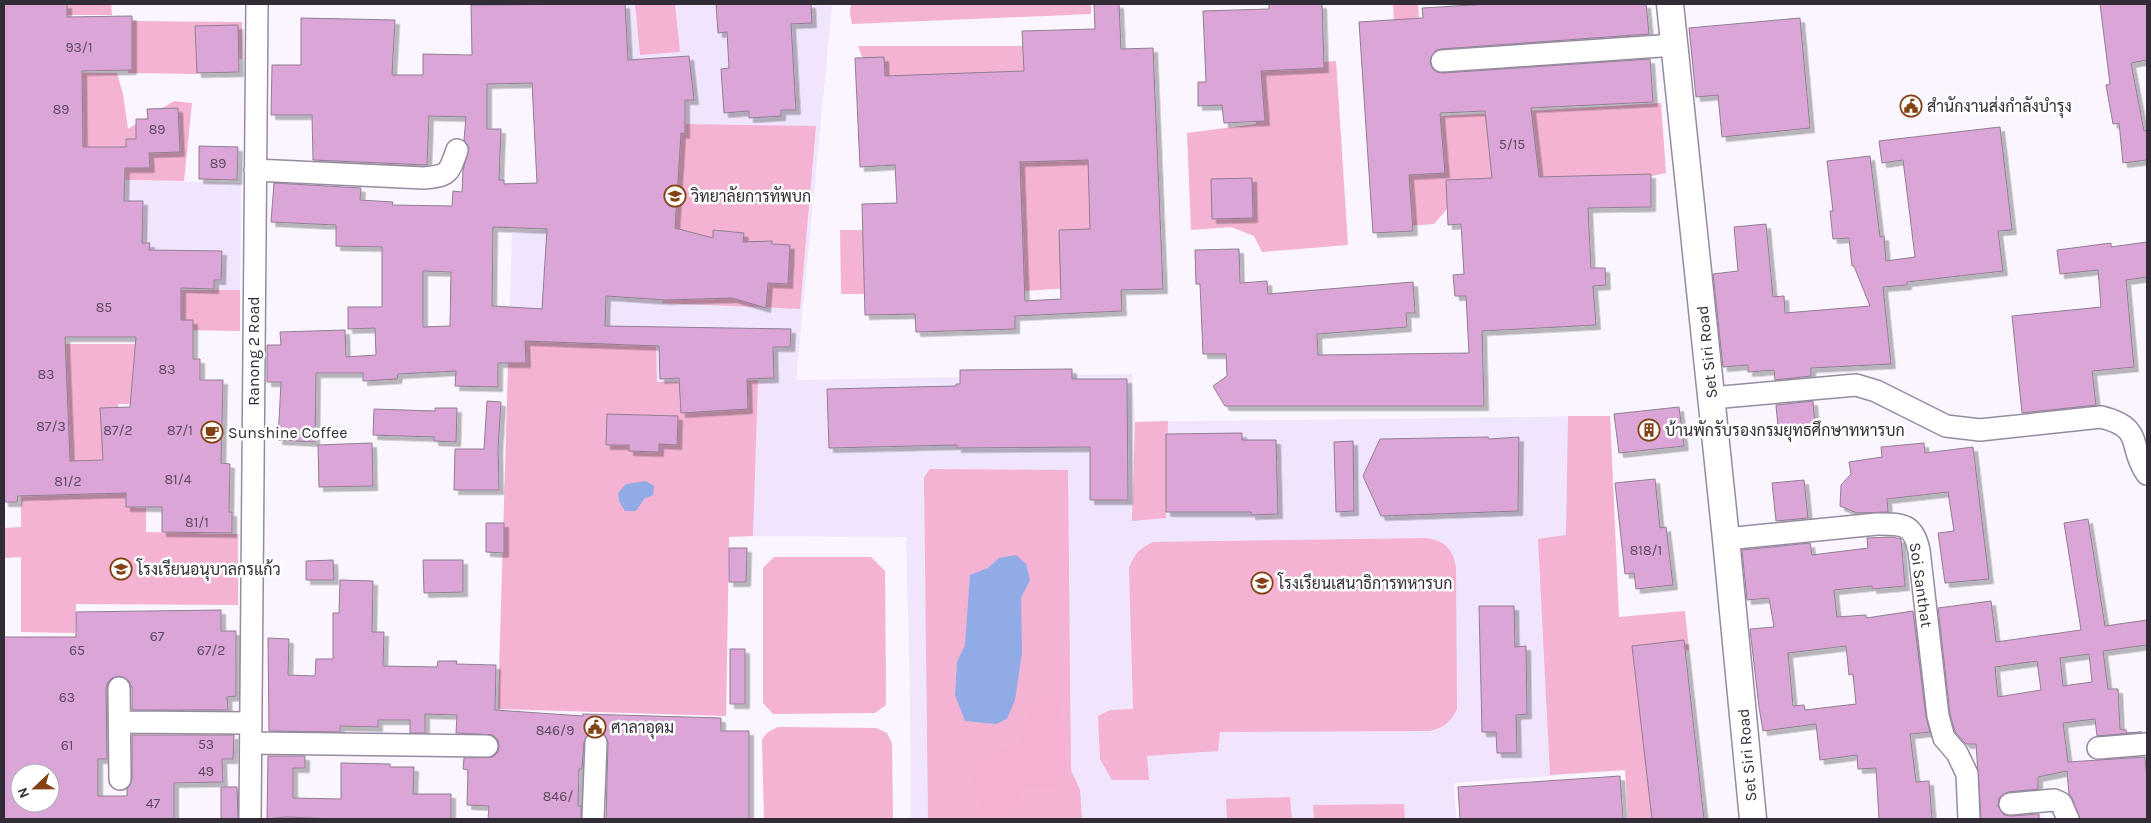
<svg xmlns="http://www.w3.org/2000/svg" width="2151" height="823" font-family="Karla,Sarabun,sans-serif">
<defs>
<filter id="shadow"><feDropShadow dx="4.5" dy="4.5" stdDeviation="0" flood-color="#0004"/></filter>
</defs>
<rect width="100%" height="100%" fill="#faf5ff"/>
<path fill="#f1e5fe" d="M586,4H832L796,380L1132,374L1135,422L1610,416L1625,770L1454,783L1456,819H911L910,688L906,537L729,536L726,716L498,709L512,233L539,231L533,95H591Z
M23,178L241,183L240,290L22,289Z"/>
<path fill="#f4b3d2" d="M4,4H10V31L24,72L117,73L123,94L128,129L174,101L192,103L184,181L23,178L22,398L4,397Z
M62,4H111L112,15H63Z
M635,4H675L680,52L640,55Z
M851,4H1091V14L852,24L850,13Z
M1393,4H1418L1427,117L1661,103L1666,173L1603,186L1460,194L1434,224L1407,226Z
M127,19L133,21L242,22V59H197V74L128,73Z
M858,46H1082L1100,286L994,293L876,96Z
M1336,61L1348,245L1262,252L1254,236L1231,227L1191,230L1187,133L1256,124L1254,66Z
M682,124L816,126L800,309L662,303Z
M840,230H881L883,294H841Z
M173,290H240V331L179,330Z
M509,332L656,341L657,382L758,380L753,536L729,537L726,716L498,709Z
M57,344H143L138,404H118L135,508H146V532L238,534V605L76,604L75,633L21,632V557L4,558V528L21,527L22,404Z
M1568,416H1610L1619,617L1685,611L1689,650L1642,657L1657,819H1628L1625,770L1550,775L1538,539L1566,535Z
M1168,421L1166,518L1132,521L1135,422Z
M930,469L1068,470L1071,770L1080,790L1082,819H928L924,477Z
M1426,538C1444,540 1453,549 1456,567L1457,709C1450,723 1445,727 1430,731L1220,732L1218,751L1147,756L1149,780H1112L1100,759L1098,716L1110,710L1133,709L1129,568C1134,554 1140,548 1153,542Z
M774,557H871L885,571L886,705L875,713L773,714L763,703V568Z
M778,727L876,728L887,733L892,743L893,819H764L762,739L768,732Z
M1290,797L1292,819H1227L1226,799Z
M1404,804L1405,819H1314L1313,805Z"/>
<path fill="#f5b0d2" d="M1052,690L1061,715L1062,777L1061,789L1030,786L1020,791L1011,819H990L978,798L973,775L1001,751L1019,743L1032,708Z"/>
<path fill="#91abe6" d="M646,481L654,486L653,495L644,499L636,511H625L619,501L618,493L626,484Z
M1016,555L1026,564L1030,580L1021,598L1022,653L1015,700L1007,719L996,724L965,721L955,695L957,662L965,645L970,575L988,568L999,558Z"/>
<path fill="#dba5d8" stroke="#917e90" fill-rule="evenodd" filter="url(#shadow)" d="M4,4H67V17L132,16V70L82,71L83,147H126V139H136V119H148L147,109L178,108L180,152L149,153L150,168H125L124,201H143L142,243H150L149,250L222,251L221,280H214V289L181,288V320H193V359H200V380H223L221,463L230,464L229,512H232V533L162,532V507H126V493L18,496L17,502H4ZM65,337H136L130,407L100,408L103,460L70,461Z
M625,4L628,60L689,56L694,100H685V134L681,133L675,228L713,238V230L744,233L743,242L772,241V244L790,245L788,284L768,283L766,308L732,298L666,300L606,296L605,326L791,329L790,347H773L774,378L747,379L748,409L681,413L679,378L660,379L659,346L525,341L526,363H498V387L455,386L456,371L398,374L397,379L363,381V373H316L315,442L278,440L281,382H267V345H281L280,332L345,330L346,357L376,355L375,328L348,329V307H382V247L336,246V225L271,222L274,183L361,188L360,200L393,202L392,205L452,206L453,191L462,192L463,170L469,148L464,140L466,117L429,116L427,165L313,160L312,115H271L272,65H301V18L395,20L392,75H423V54L472,55L471,5ZM532,83L537,183L504,184V180H499L501,129H487V84ZM493,227L547,229L542,309L492,306ZM423,271L451,272L450,326L423,327Z
M716,4H811L812,23L791,24L796,110H781V116L749,118V111L724,113L721,69L729,68L727,32L718,33Z
M1094,4H1119L1121,49L1153,48L1163,289L1121,290L1122,311L1015,316V329L916,332L915,314L865,315L862,204L897,203L895,165L860,167L855,58L884,57L885,76L1024,71L1022,31L1095,29ZM1088,160L1090,229L1059,230L1061,299L1025,301L1020,162Z
M1269,4H1322L1324,68L1261,71L1265,121L1224,123L1222,105L1198,106V82H1206L1203,11L1269,9Z
M1488,4H1646L1649,34L1441,49L1435,51L1430,61L1432,68L1437,72L1443,73L1650,59L1653,102L1531,108L1539,177L1651,174V207L1588,208L1591,268H1605L1606,285L1593,286L1596,325L1482,331L1484,406H1225L1213,386L1227,376L1226,354H1203L1200,284H1196L1195,250L1239,249L1240,283L1267,281L1268,294L1413,282L1415,313H1406L1407,327L1317,334L1318,355L1469,353L1466,296H1455L1453,275L1464,274L1461,224L1448,225L1446,180L1492,178L1485,111L1440,113L1445,173L1409,175L1413,231L1373,233L1359,22L1423,18L1422,8Z
M2100,4H2147V60L2131,63L2144,131L2147,130V160L2123,163L2119,123L2113,124L2106,85L2110,84Z
M1800,18L1810,128L1722,137L1718,95L1696,97L1689,28Z
M238,25L239,72L197,73L195,26Z
M2000,127L2012,230L1998,231L2003,271L1907,282V285L1883,287L1891,364L1811,368V376L1775,380L1774,370L1748,372V365L1723,367L1713,274L1738,271L1734,227L1766,224L1773,297L1784,296L1785,313L1870,306L1854,266H1852L1849,238L1833,239L1830,211H1833L1827,161L1870,156L1880,237L1884,236L1886,261L1915,257L1903,160L1882,163L1879,141Z
M199,146L238,147L237,180L199,179Z
M1252,178L1253,218L1212,219L1211,179Z
M2147,242V277L2126,280L2134,367L2092,371L2096,405L2022,413L2012,316L2101,307L2098,270L2060,274L2057,250L2111,243V247Z
M1072,369V379H1127L1128,500H1090V447L957,448V445L829,448L827,389L956,386V384H960V370Z
M487,401L501,402L498,449L499,490H454L455,449H484Z
M1813,401L1815,424L1778,427L1776,405Z
M1679,407L1684,446L1619,453L1614,414Z
M435,408H457L456,442L434,441V437L373,435L374,409L435,411Z
M607,414L678,416L677,445L659,444V452L629,451V445H606Z
M1242,433V440H1276L1278,514L1251,515V512H1166V434Z
M1488,437L1489,439L1519,437L1518,511L1381,516L1363,476L1380,439Z
M1353,441L1354,511L1336,512L1334,442Z
M372,443L373,486L319,487L318,445Z
M1924,443L1925,453L1973,447L1989,579L1945,583L1938,533L1954,531L1948,492L1887,499L1888,512L1857,513L1840,506L1841,485L1851,474L1849,462L1882,457L1881,447Z
M1655,479L1660,528L1666,527L1673,585L1636,589L1634,573L1625,574L1615,483Z
M1804,480L1808,518L1776,521L1772,483Z
M2088,519L2105,626L2147,620V645L2103,651L2108,689H2118L2120,729L2126,730L2127,733L2142,732L2097,736L2095,719L2063,723L2068,762L2145,757L2147,780V819H2080L2072,798L2069,794L2067,771L2038,777V789L2008,792L1999,798L1998,806L2004,815L2011,816L2039,814V819H1981L1976,744H1966L1955,732L1950,714L1938,608L1991,601L1996,642L2081,630L2064,523ZM2089,654L2092,682L2063,686L2060,658ZM2037,661L2041,690L1998,697L1995,667Z
M486,523H504V553L486,552Z
M1892,537L1901,539L1905,586L1872,589V586L1834,590L1837,617L1866,615V618L1913,611L1926,717L1930,732L1910,734L1916,782L1929,781L1932,819H1879L1876,768L1858,769L1857,755L1820,760L1816,724L1763,731L1759,707L1750,629L1774,627L1769,598L1747,600L1742,550L1810,543L1812,555L1868,548L1867,538ZM1846,646L1849,675L1853,674L1856,704L1805,710L1804,705L1793,706L1788,653Z
M729,548H747L746,582H729Z
M333,560L334,580H306V561Z
M423,560H463V592L424,593Z
M340,580L373,581L372,632H384L383,666L437,667L438,661H457L456,664L496,665L495,710L583,716V714L721,718V731H749V819H606L608,743L603,733L597,731L590,732L584,742L582,769H579L578,806H581V819H488L489,806L467,805L468,770L463,769L464,758L493,757L498,752L499,746L498,740L493,735L456,733L457,715L425,714V733H410V720H378V727L340,726V732L269,731L268,638L289,639L288,675L315,676L316,659H333V613H339Z
M1479,606H1514L1515,647L1526,646L1527,714L1516,715L1517,753H1497L1496,732H1482Z
M221,610V631H236V696L227,697L228,710H132V688L129,681L119,676L112,678L108,682L106,688L107,759H98V796H127V789L132,779V735H234L233,759H222L223,782L174,783V819H4V637H76V612ZM19,773H50V803H20Z
M1684,640L1704,819H1652L1632,646Z
M730,649H745V704H730Z
M268,756H305V768H293V798L341,799V763L390,764V767H414L413,794H451V819H336L286,817L267,819Z
M1620,776L1623,819H1460L1458,787Z
M221,787H237L238,819H221Z"/>
<g fill="none" stroke-linecap="round" stroke-linejoin="round">
<g stroke="#968ba1" stroke-width="24">
<path id="minor" d="M1442,61L1675,45
M255,170L424,178C449,176 449,173 457,150
M1712,398L1856,385L1876,391L1946,426L1980,430L2101,417C2146,428 2127,447 2147,474
M1726,539L1877,524C1902,524 1913,523 1919,550L1938,716L1944,738L1957,753L1967,774L1969,819
M119,688L120,779
M120,722L251,723
M251,743L487,746
M2098,748L2147,744
M2010,804L2054,800L2061,803L2068,819
M250,819L257,4
M593,819L596,743"/>
</g>
<g stroke="#968ba1" stroke-width="29">
<path id="tertiary" d="M1670,4L1726,539L1753,819"/>
</g>
<use href="#minor" stroke="#fff" stroke-width="21"/>
<use href="#tertiary" stroke="#fff" stroke-width="26"/>
</g>
<defs>
<g id="civic-ring" transform="scale(1.125)"><circle r="9.5" fill="#fff" stroke="#844113" stroke-width="1.5"/><path d="M-.6-6.5H3V-4.5H.6V-3L4-1V1h2V6H-6V1h2V-1L-.6-3ZM-1.2 2.5V6h2.4V2.5Z" fill="#844113"/></g>
<g id="university-ring" transform="scale(1.125)"><circle r="9.5" fill="#fff" stroke="#844113" stroke-width="1.5"/><path d="M0-5L7-2L0 1L-7-2ZM-4 1L0 2.5L4 1V4Q0 6-4 4Z" fill="#844113"/></g>
<g id="building-ring" transform="scale(1.125)"><circle r="9.5" fill="#fff" stroke="#844113" stroke-width="1.5"/><path d="M-4-6H4V6H1V3H-1V6H-4ZM-2.5-4.3h1.7v1.8h-1.7ZM.8-4.3h1.7v1.8H.8ZM-2.5-1h1.7V.8h-1.7ZM.8-1h1.7V.8H.8Z" fill="#844113"/></g>
<g id="cafe-ring" transform="scale(1.125)"><circle r="9.5" fill="#fff" stroke="#844113" stroke-width="1.5"/><path d="M-5.5-4.5H6V0H3Q3 3.5 0 3.5H-2.5Q-5.5 3.5-5.5 0ZM3-3.2v2h1.7v-2ZM-6 4.5H4V6H-6Z" fill="#844113"/></g>
<g id="school-ring" transform="scale(1.125)"><circle r="9.5" fill="#fff" stroke="#844113" stroke-width="1.5"/><path d="M0-5L7-2L0 1L-7-2ZM-4 1L0 2.5L4 1V4Q0 6-4 4Z" fill="#844113"/></g>
</defs>
<g fill-rule="evenodd">
<use href="#civic-ring" x="1911" y="106"/>
<use href="#university-ring" x="675" y="196"/>
<use href="#building-ring" x="1649" y="430"/>
<use href="#cafe-ring" x="212" y="432"/>
<use href="#school-ring" x="121" y="569"/>
<use href="#university-ring" x="1262" y="583"/>
<use href="#civic-ring" x="595" y="727"/>
</g>
<g text-anchor="middle" dominant-baseline="central" stroke-width="5" stroke-linejoin="round" paint-order="stroke">
<g font-size="14" fill="#5c4a5e">
<text x="79" y="47">93/1</text>
<text x="61" y="109">89</text>
<text x="157" y="129">89</text>
<text x="1512" y="144">5/15</text>
<text x="218" y="163">89</text>
<text x="104" y="307">85</text>
<text x="167" y="369">83</text>
<text x="46" y="374">83</text>
<text x="51" y="426">87/3</text>
<text x="118" y="430">87/2</text>
<text x="180" y="430">87/1</text>
<text x="178" y="479">81/4</text>
<text x="68" y="481">81/2</text>
<text x="197" y="522">81/1</text>
<text x="1646" y="550">818/1</text>
<text x="157" y="636">67</text>
<text x="77" y="650">65</text>
<text x="211" y="650">67/2</text>
<text x="67" y="697">63</text>
<text x="555" y="730">846/9</text>
<text x="206" y="744">53</text>
<text x="67" y="745">61</text>
<text x="206" y="771">49</text>
<text x="558" y="796">846/</text>
<text x="153" y="803">47</text>
</g>
<g font-size="16" fill="#312c35" stroke="#fff" text-anchor="start">
<text x="1927" y="106">สํานักงานส่งกําลังบํารุง</text>
<text x="691" y="196">วิทยาลัยการทัพบก</text>
<text x="1665" y="430">บ้านพักรับรองกรมยุทธศึกษาทหารบก</text>
<text x="228" y="432">Sunshine Coffee</text>
<text x="137" y="569">โรงเรียนอนุบาลกรแก้ว</text>
<text x="1278" y="583">โรงเรียนเสนาธิการทหารบก</text>
<text x="611" y="727">ศาลาอุดม</text>
</g>
<g font-size="16" fill="#312c35" stroke="#fff">
<text transform="translate(253 351) rotate(-90)">Ranong 2 Road</text>
<text transform="translate(1707 352) rotate(-96)">Set Siri Road</text>
<text transform="translate(1921 585) rotate(82)">Soi Santhat</text>
<text transform="translate(1747 755) rotate(-95)">Set Siri Road</text>
</g>
</g>
<rect width="2151" height="823" fill="none" stroke="#312c35" stroke-width="10"/>
<g transform="translate(35 788) rotate(248)"><circle r="24" fill="#ffffff" stroke="#adabae"/>
<path d="M0-4L9 19L0 12L-9 19Z" fill="#844113"/>
<text y="-8" font-size="14" font-weight="bold" text-anchor="middle" fill="#312c35">N</text>
</g>
</svg>
